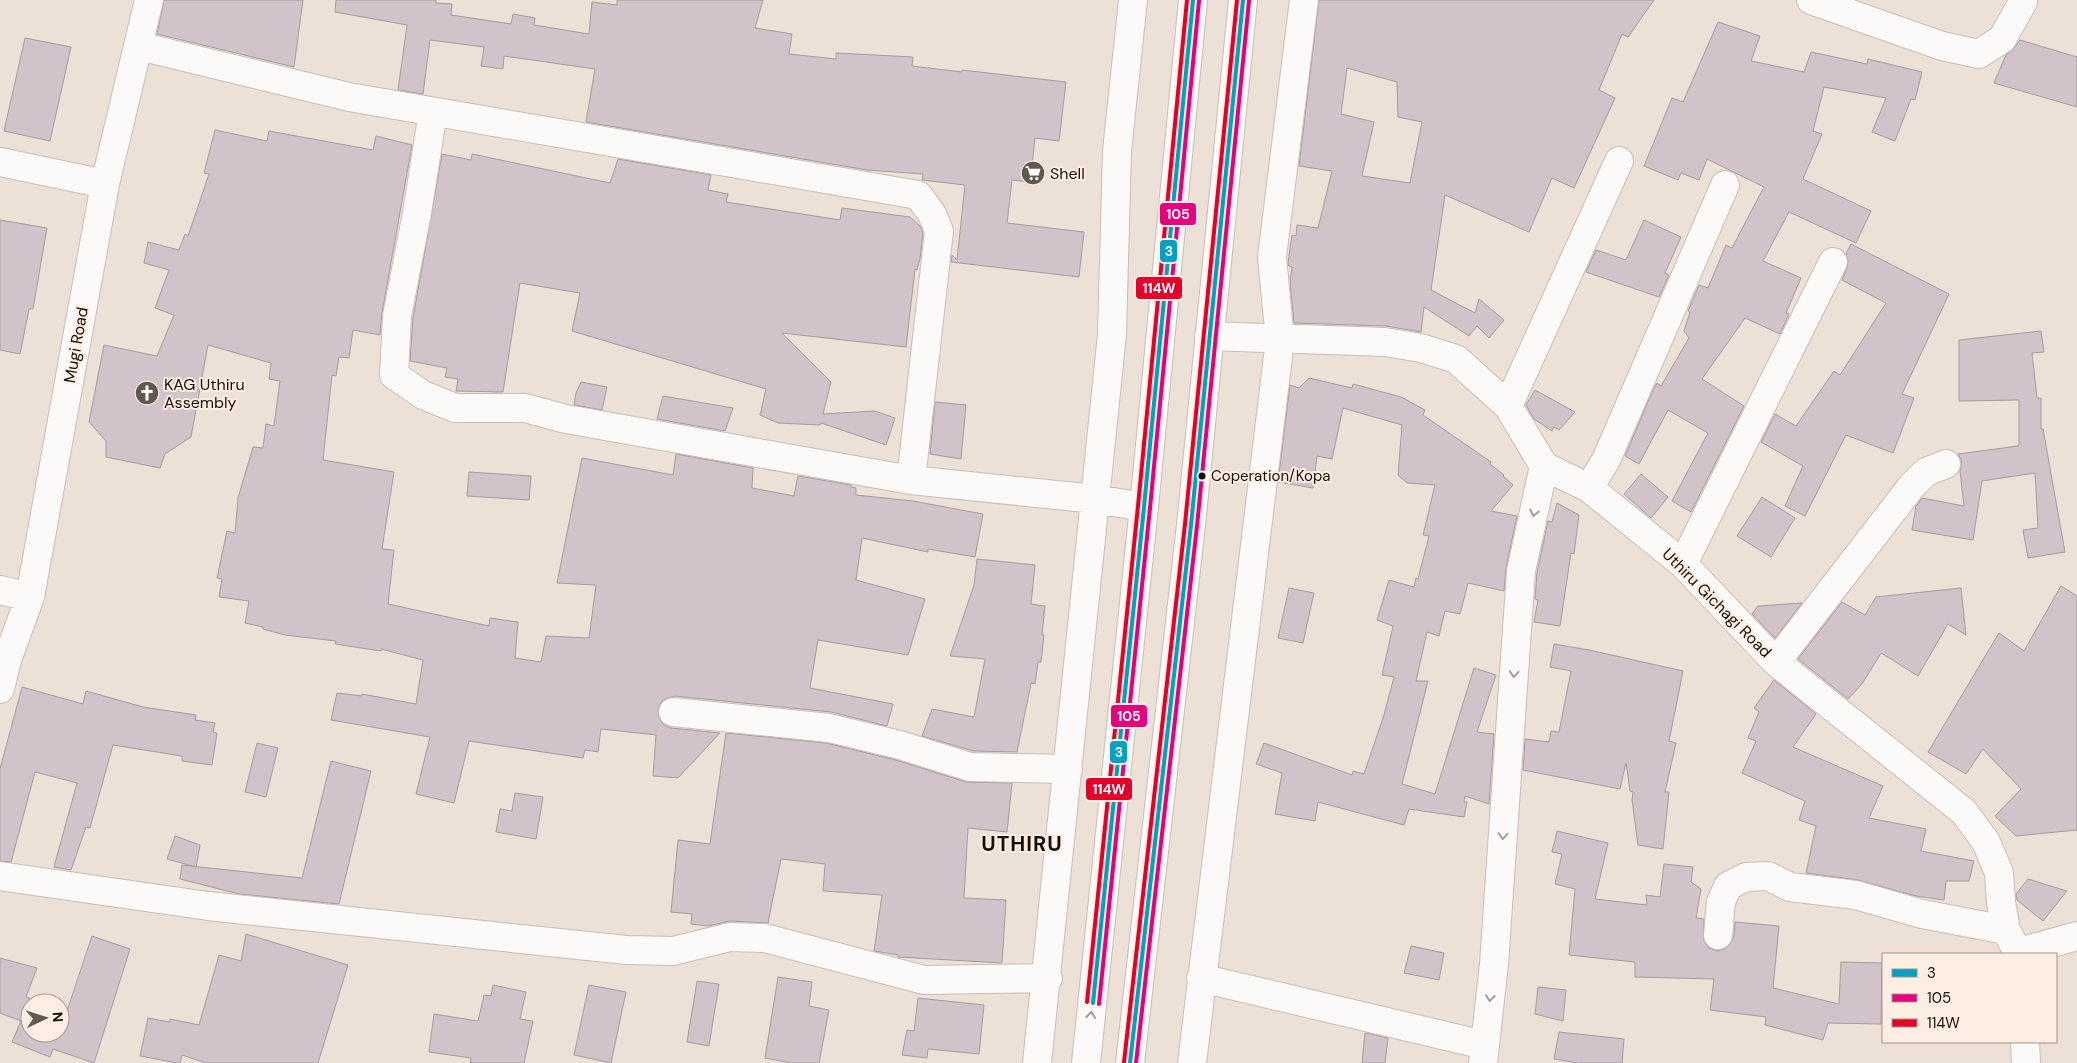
<svg xmlns="http://www.w3.org/2000/svg" width="2077" height="1063" font-family="'DM Sans',sans-serif">
<rect width="100%" height="100%" fill="#ede0d6"/>
<path fill="#d2c2ca" stroke="#a59c9c" fill-rule="evenodd" d="M164,0H303L294,67L157,34Z
M336,0H436V3L452,4L451,15L511,24L513,14L535,18L534,25L589,34L592,2L617,5V0H763L755,28L792,34L789,54L836,59V53L913,57L912,66L962,72V70L1066,82L1059,141L1035,138L1030,182L1012,180L1007,223L1084,232L1079,277L951,262L952,255L957,260L965,185L922,180L923,174L867,170L586,122L595,69L504,56L503,69L481,66L484,47L430,40L423,94L398,90L407,25L335,12Z
M1319,0H1654L1628,37L1622,34L1599,90L1615,98L1574,188L1552,178L1529,232L1445,195L1431,290L1475,313L1479,299L1504,320L1489,338L1477,326L1469,336L1424,307L1421,332L1386,326L1294,323L1290,283L1292,267L1289,266L1288,263L1292,235L1296,236L1297,225L1318,228L1332,171L1299,166ZM1347,68L1397,82L1398,117L1422,122L1410,183L1362,176L1374,122L1341,114Z
M1718,22L1760,36L1751,61L1804,72L1811,52L1867,64L1868,59L1922,72L1915,100L1911,99L1895,141L1872,132L1886,98L1824,87L1813,131L1822,134L1803,179L1871,211L1856,243L1789,212L1763,261L1801,278L1786,313L1789,314L1780,334L1745,318L1702,379L1744,406L1691,512L1672,501L1708,433L1668,410L1639,464L1625,456L1653,390L1657,383L1661,386L1689,338L1684,331L1690,312L1688,311L1699,285L1708,288L1726,245L1732,248L1764,187L1707,159L1699,180L1681,173L1678,180L1644,166L1672,98L1683,102Z
M25,38L71,47L50,141L4,131Z
M2020,40L2077,57V107L1994,83L2006,55L2015,47Z
M215,130L267,141L269,131L373,150L376,136L412,145L382,313L380,335L353,330L349,358L339,357L336,376L332,375L323,460L394,472L382,549L394,550L388,604L489,626L490,618L518,622L515,658L541,662L546,636L589,638L596,585L557,583L582,458L673,475L676,454L753,468L752,488L794,496L798,476L851,485V487L856,488V495L913,501L983,514L975,557L928,549V552L862,538L856,580L925,599L908,655L818,640L810,688L893,704L887,726L831,712L675,696L667,698L661,702L658,710L659,718L664,725L671,728L720,733L678,778L653,776L656,735L601,729L598,752L585,750L583,758L469,741L454,803L416,794L430,737L331,720L337,693L362,696V694L416,704L423,660L381,649V651L335,644L336,641L285,635L263,629V627L245,623L249,601L219,597L222,579L217,578L227,531L235,533L238,498L253,447L263,448L266,424L274,426L280,381L269,379L271,363L208,345L191,437L165,454L160,468L106,457V441L89,422L104,345L157,356L174,315L155,308L169,270L144,263L148,242L179,250L185,234L188,236L209,174L204,173Z
M442,154L471,160L472,154L610,183L618,159L711,175L708,190L728,194L726,202L840,220L842,208L910,217L920,226L923,233L920,259L917,270L915,269L906,347L782,333L831,382L823,414L875,411L895,418L886,445L821,423L820,425L778,423L760,415L766,389L572,331L580,293L520,283L503,392L456,391L458,379L445,377L447,368L410,361L413,318Z
M0,220L47,228L33,309H29L20,354L0,350Z
M1644,220L1681,237L1665,273L1669,275L1659,297L1586,272L1596,250L1626,260Z
M1851,244L1949,294L1902,394L1914,398L1893,453L1846,435L1805,516L1785,506L1803,466L1761,442L1775,414L1796,426L1834,371L1840,375L1886,303L1842,280L1847,268L1848,261L1846,254Z
M2041,331L2044,352L2032,353L2037,398H2041V429H2043L2065,552L2028,558L2023,530L2038,528L2035,473L1982,481L1973,540L1912,530L1916,506L1922,498L1964,506L1960,471L1961,466V459L1958,454L2018,446L2019,444V400L1959,401V340Z
M1309,378L1352,388L1353,384L1401,397L1425,410L1423,415L1491,462L1490,464L1504,475L1503,476L1513,485L1491,511L1517,516L1506,568L1504,591L1468,583L1460,614L1445,611L1439,636L1427,632L1416,681H1428L1402,784L1435,794L1474,668L1496,675L1477,732L1494,734L1489,804L1465,796L1464,802H1467L1464,817L1409,809L1404,825L1318,802L1315,821L1275,814L1282,773L1256,764L1264,743L1352,775L1353,771L1364,774L1384,715L1394,677L1382,675L1393,626L1377,620L1389,580L1414,587L1416,578L1418,579L1429,536L1423,535L1435,485L1407,483L1398,475L1402,425L1343,408L1332,459L1317,456L1313,488L1278,482L1290,385L1299,388Z
M581,382L607,387L602,410L574,405L576,393Z
M1535,390L1575,412L1559,430L1554,427L1552,431L1534,419L1526,405Z
M663,396L733,408L725,431L657,419Z
M935,402L966,405L961,459L930,454Z
M469,472L531,476L529,500L467,496Z
M1641,474L1668,497L1651,518L1624,494Z
M1762,497L1795,518L1771,557L1737,536Z
M1557,503L1579,515L1574,554L1571,553L1560,626L1534,622L1538,600L1535,599L1537,573L1548,521L1552,522Z
M977,559L1035,565L1031,604L1045,606L1042,635H1044L1041,662H1038L1035,684L1031,683L1017,752L973,751L922,736L932,709L974,717L985,659L950,656L974,585Z
M2061,586L2077,596V830L2016,836L1995,816L2021,789L1983,749L1966,774L1928,752L1999,633L2024,651Z
M1289,588L1314,593L1303,643L1278,638Z
M1961,588L1966,635L1948,624L1918,676L1881,653L1862,684L1848,699L1798,659L1842,602L1865,615L1876,597Z
M1802,603L1775,638L1752,614L1758,606Z
M1554,644L1589,650L1683,671L1669,741L1676,743L1665,792H1669L1663,849L1638,845L1632,800L1633,792L1630,791L1626,763L1620,789L1523,770L1525,739L1549,742L1551,731L1559,732L1571,671L1550,667Z
M1774,680L1816,714L1793,747L1883,786L1869,818L1926,829L1921,851L1974,861L1969,881H1946L1944,900L1916,896L1858,880L1806,873L1816,826L1799,820L1805,801L1742,773L1756,741L1748,738L1759,712L1754,708Z
M22,687L83,704L86,691L143,707L196,715L195,720L215,723L213,732L217,733L212,765L182,761V756L113,745L90,828L86,827L71,870L54,867L77,783L35,772L11,862L0,861V769Z
M726,733L826,743L896,760L966,782L1012,783L1007,832L968,828L964,898L1006,900L1002,963L898,957V955L874,951L882,895L823,891L825,864L781,859L768,923L730,921L708,926L691,924L692,914L671,912L678,840L710,844Z
M257,743L278,748L266,797L245,792Z
M331,761L371,771L339,904L239,894L180,879L182,865L302,878Z
M515,793L543,797L536,839L496,832L500,809L512,811Z
M1557,831L1608,843L1595,899L1647,905L1646,895L1660,897L1664,864L1693,867L1691,882L1701,889L1696,918L1704,919V941L1709,948L1717,951L1724,949L1730,944L1734,936L1735,922L1779,926L1773,988L1839,1004L1841,962L1882,963L1881,1024L1828,1023L1823,1040L1765,1025L1766,1017L1710,1010L1714,979L1635,977V962L1569,955L1575,889L1555,884L1562,854L1552,852Z
M175,836L200,845L196,867L167,859Z
M2028,879L2067,891L2043,921L2017,900L2016,894Z
M246,934L348,965L318,1063H206L182,1055L180,1063H177L140,1056L148,1018L170,1022V1019L199,1025L219,955L241,961Z
M92,936L130,949L94,1063L53,1049L50,1057L12,1042L21,1021L0,1013V958L37,968L26,997L43,1003H30V1033H60V1009L67,1011Z
M1411,946L1444,953L1439,980L1404,973Z
M778,977L812,982L809,1006L829,1010L819,1063H791L765,1058Z
M697,981L719,984L709,1046L687,1042Z
M493,985L526,992L520,1019L533,1021L524,1063H470L471,1058L429,1052L434,1014L478,1021L484,995L491,996Z
M589,985L626,992L611,1063L574,1055Z
M1538,987L1566,990L1563,1021L1535,1014Z
M918,998L984,1005L979,1054L928,1049L927,1058L902,1055L907,1030L914,1031Z
M1559,1032L1624,1039L1622,1063H1578L1554,1059Z
M1365,1033L1388,1038L1385,1063H1362Z"/>
<g fill="none" stroke-linecap="round" stroke-linejoin="round">
<g stroke="#c8beb6" stroke-width="30">
<path id="minor" d="M1811,0L1942,46L1979,54L2002,39L2023,2
M139,46L349,97L918,195L932,214L939,231L911,480
M433,112L417,213L397,316L394,375L423,395L455,408H525L566,419L911,480L1095,499L1144,507
M0,162L105,184
M1209,336L1385,342L1421,348L1456,359L1508,406L1544,466L1589,488L1683,564L1776,662L1964,812L1986,842L1999,873L2001,902L2006,930L2019,954
M1508,406L1619,161
M1589,488L1606,460L1725,185
M1683,564L1833,262
M0,590L30,597
M1776,662L1911,487L1926,472L1946,464
M0,689L7,660L30,597L105,184L149,0
M673,712L829,728L900,745L970,767L1068,769
M0,876L208,906L626,950L673,951L730,937L765,938L924,980L1048,978
M1718,935L1721,902L1728,886L1746,877L1768,876L1790,887L1856,895L1922,914L2006,930
M2019,952L2077,936
M1201,978L1484,1045
M2025,1042L2026,1063
M1037,1063L1112,334L1117,151L1133,0
M1192,1063L1280,340L1272,257L1304,0
M1483,1063L1494,964L1521,571L1544,466"/>
</g>
<g stroke="#c8beb6" stroke-width="30">
<path id="highway" d="M1086,1063L1144,507L1193,0
M1130,1063L1191,525L1243,0"/>
</g>
<use href="#minor" stroke="#fcfaf9" stroke-width="28"/>
<use href="#highway" stroke="#fcfaf9" stroke-width="28"/>
<g stroke="#fdeee3" stroke-width="8">
<path id="bus-1" d="M1093,1003L1144,507L1193,0
M1130,1063L1191,525L1243,0"/>
</g>
<g stroke="#fdeee3" stroke-width="8">
<path id="bus-2" d="M1099,1004L1150,508L1199,1
M1136,1063L1197,526L1249,1"/>
</g>
<g stroke="#fdeee3" stroke-width="8">
<path id="bus-3" d="M1087,1002L1138,506L1187,0
M1124,1062L1185,524L1237,0"/>
</g>
<use href="#bus-1" stroke="#01a1c4" stroke-width="4"/>
<use href="#bus-2" stroke="#e5007d" stroke-width="4"/>
<use href="#bus-3" stroke="#e4002b" stroke-width="4"/>
</g>
<defs><path id="oneway-chevron" d="M-2-3.5L2.5 0L-2 3.5" fill="none" stroke-width="1.6" stroke-linecap="round" stroke-linejoin="round" transform="scale(1.25)"/></defs>
<g stroke="#a09c99">
<use href="#oneway-chevron" transform="translate(1534 513) rotate(102)"/>
<use href="#oneway-chevron" transform="translate(1514 674) rotate(94)"/>
<use href="#oneway-chevron" transform="translate(1503 836) rotate(94)"/>
<use href="#oneway-chevron" transform="translate(1490 998) rotate(97)"/>
<use href="#oneway-chevron" transform="translate(1091 1015) rotate(-84)"/>
</g>
<defs>
<g id="supermarket-disc" transform="scale(1.25)"><circle r="9.5" fill="#625851" stroke="#fdeee3"/><path d="M-6-5.5h2.5l.6 2H6L4.5 2H-2.5L-4.4-4H-6ZM-1.5 3.2a1.3 1.3 0 1 0 .1 0ZM3 3.2a1.3 1.3 0 1 0 .1 0Z" fill="#fff"/></g>
<g id="church-disc" transform="scale(1.25)"><circle r="9.5" fill="#625851" stroke="#fdeee3"/><path d="M-1.2-6h2.4v3.5h3.3v2.4h-3.3V6h-2.4V-.1h-3.3v-2.4h3.3Z" fill="#fff"/></g>
</defs>
<g fill-rule="evenodd">
<use href="#supermarket-disc" x="1033" y="173"/>
<use href="#church-disc" x="147" y="393"/>
</g>
<circle fill="#170f09" stroke="#fdeee3" stroke-width="2" cx="1202" cy="476" r="4.5"/>
<g text-anchor="middle" dominant-baseline="central" stroke-width="4" stroke-linejoin="round" paint-order="stroke">
<g font-size="15" fill="#170f09" stroke="#fdeee3" text-anchor="start">
<text x="1211" y="476">Coperation/Kopa</text>
</g>
<g font-size="16" fill="#170f09" stroke="#fdeee3" text-anchor="start">
<text x="1050" y="173">Shell</text>
<text x="164" y="384">KAG Uthiru<tspan x="164" dy="18">Assembly</tspan></text>
</g>
<g font-size="16" fill="#170f09" stroke="#fdeee3">
<text transform="translate(76 345) rotate(-80)">Mugi Road</text>
<text transform="translate(1717 603) rotate(45)">Uthiru Gichagi Road</text>
</g>
<g font-size="21" font-weight="bold" letter-spacing="1" fill="#170f09" stroke="#fdeee3">
<text x="1022" y="844">UTHIRU</text>
</g>
</g>
<g stroke="#fdeee3" stroke-width="2">
<rect x="1159" y="202" width="38" height="24" rx="5" fill="#e5007d"/>
<rect x="1159" y="239" width="19" height="24" rx="5" fill="#01a1c4"/>
<rect x="1135" y="276" width="48" height="24" rx="5" fill="#e4002b"/>
<rect x="1110" y="704" width="38" height="24" rx="5" fill="#e5007d"/>
<rect x="1109" y="740" width="19" height="24" rx="5" fill="#01a1c4"/>
<rect x="1085" y="777" width="48" height="24" rx="5" fill="#e4002b"/>
</g>
<g font-size="14" text-anchor="middle" font-weight="bold" fill="#fff">
<text x="1178" y="219">105</text>
<text x="1169" y="256">3</text>
<text x="1159" y="293">114W</text>
<text x="1129" y="721">105</text>
<text x="1119" y="757">3</text>
<text x="1109" y="794">114W</text>
</g>
<rect x="1882" y="953" width="175" height="90" fill="#fdeee3" stroke="#a1958c"/>
<rect x="1892" y="969" width="25" height="8" fill="#01a1c4" stroke="#a1958c"/>
<text x="1927" y="978" font-size="15" fill="#170f09">3</text>
<rect x="1892" y="994" width="25" height="8" fill="#e5007d" stroke="#a1958c"/>
<text x="1927" y="1003" font-size="15" fill="#170f09">105</text>
<rect x="1892" y="1019" width="25" height="8" fill="#e4002b" stroke="#a1958c"/>
<text x="1927" y="1028" font-size="15" fill="#170f09">114W</text>
<g transform="translate(45 1018) rotate(86)"><circle r="24" fill="#fdeee3" stroke="#a1958c"/>
<path d="M0-4L9 19L0 12L-9 19Z" fill="#625851"/>
<text y="-8" font-size="14" font-weight="bold" text-anchor="middle" fill="#170f09">N</text>
</g>
</svg>
